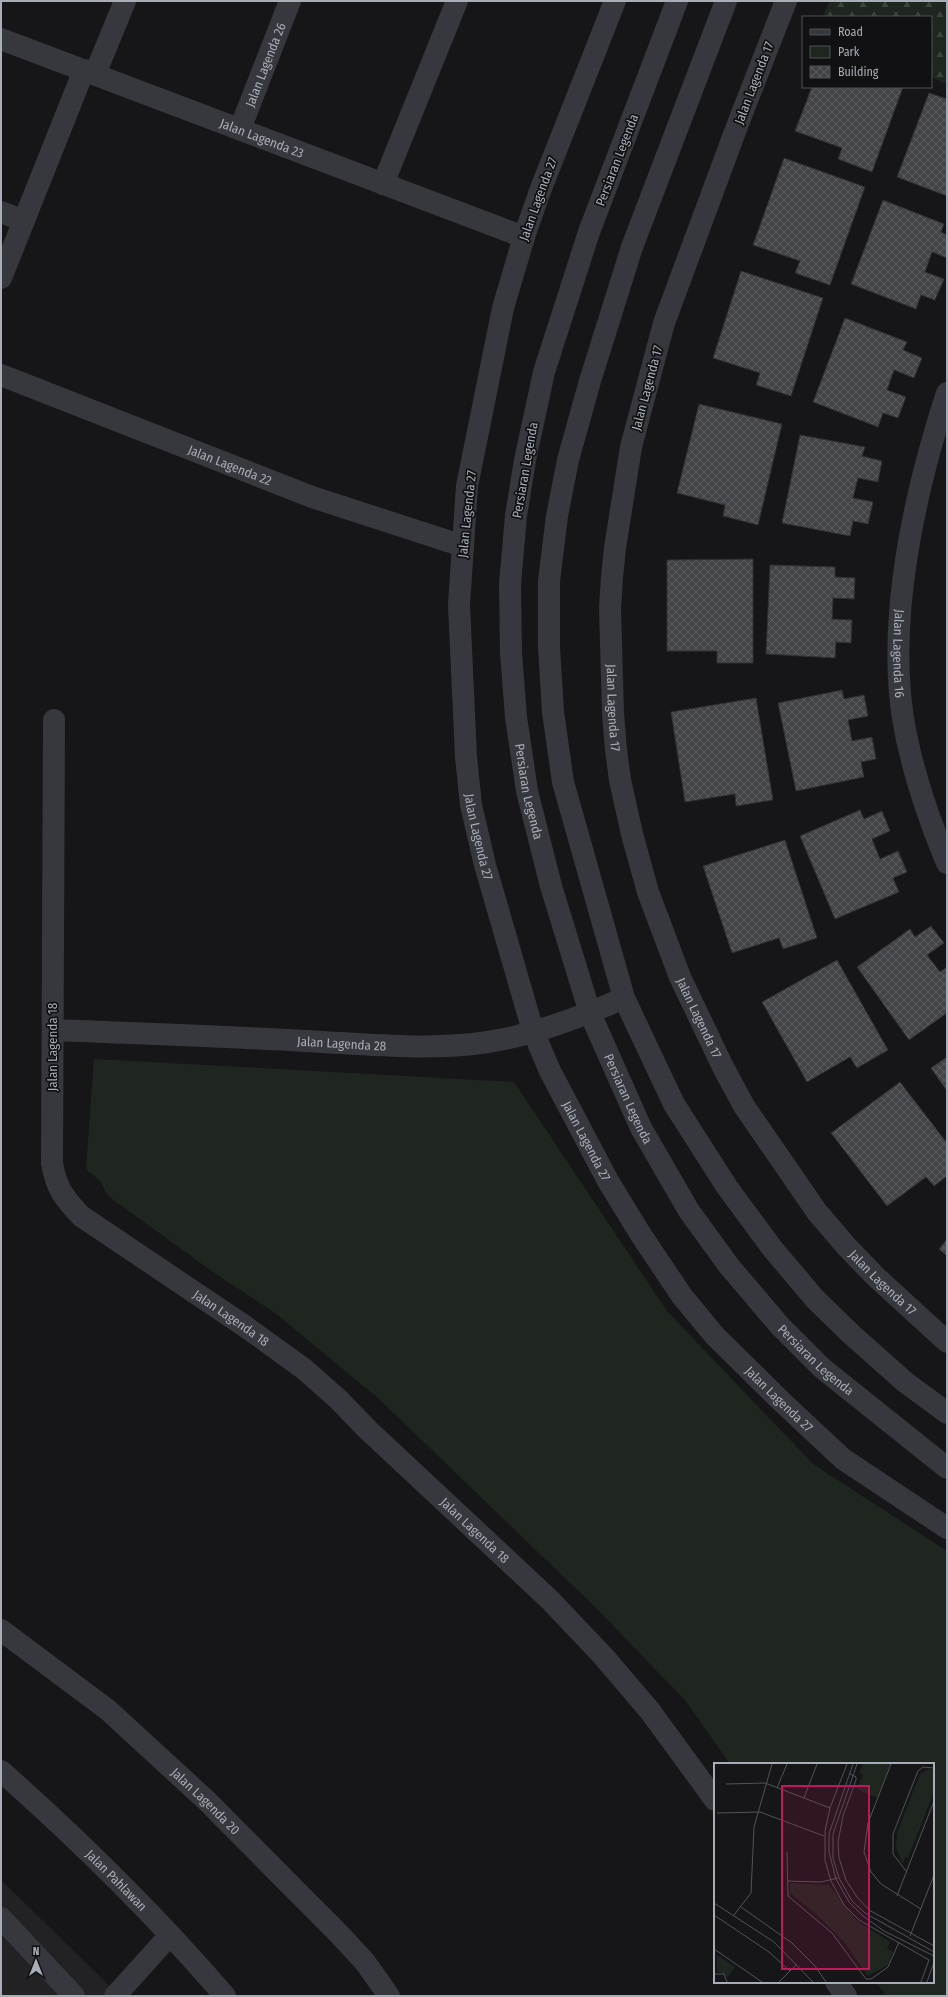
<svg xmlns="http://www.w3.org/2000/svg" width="948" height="1997" font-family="'Fira Sans Condensed',sans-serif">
<defs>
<pattern id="forest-firs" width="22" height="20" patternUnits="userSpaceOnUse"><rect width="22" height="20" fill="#1e261f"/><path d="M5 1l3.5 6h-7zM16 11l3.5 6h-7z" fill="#3c433d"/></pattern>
<pattern id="building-cross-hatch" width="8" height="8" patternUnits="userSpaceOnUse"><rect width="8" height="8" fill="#424448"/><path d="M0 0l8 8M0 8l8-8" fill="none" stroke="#5a5c60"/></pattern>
</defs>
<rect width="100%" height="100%" fill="#161618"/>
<path fill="#222225" d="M1,1880L120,1996H1Z"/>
<path fill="url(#forest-firs)" d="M830,1H947V84L931,77V17H822Z"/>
<path fill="#1e261f" d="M94,1059L514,1082L667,1311L813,1464L947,1551V1996H886L876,1982H933V1764H730L685,1700L595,1607L378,1398L275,1313L213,1272L108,1196L100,1181L86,1169Z"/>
<path fill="url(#building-cross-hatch)" stroke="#303034" d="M812,87H903L872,172L838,159L842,148L795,131Z
M929,93L947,99V196L897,177Z
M784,158L865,187L830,285L795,273L800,261L753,245Z
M883,200L944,224L941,232L947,235V258L932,252L925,272L944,279L935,300L921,295L916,309L851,284Z
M741,271L823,298L791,396L756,385L760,373L713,358Z
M845,318L907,342L903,350L922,358L914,378L894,370L887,390L906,397L898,418L883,413L878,427L813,402Z
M699,404L782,424L758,525L723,516L725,505L677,493Z
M800,435L865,447L862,456L882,461L878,482L858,478L853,498L873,502L868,524L853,521L850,536L782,523Z
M753,559V663H717V651H667V560Z
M770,565L835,567V577L855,578L854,599L833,598L832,619L852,620L851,643L836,642L835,658L766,654Z
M842,690L844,699L864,695L868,716L848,720L852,741L872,737L876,759L861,762L864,777L796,791L778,703Z
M756,698L773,800L736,806L735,794L685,802L671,712Z
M860,810L864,819L882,811L890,831L872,839L880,859L898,851L907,872L893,878L899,892L835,919L800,836Z
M785,840L817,938L783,949L779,938L732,953L703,866Z
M931,926L944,943L927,955L940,972L947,967V1013L909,1040L857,967L910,929L915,937Z
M837,960L888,1050L857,1068L850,1057L807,1082L762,1002Z
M947,1057V1091L931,1068Z
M900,1082L947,1143V1176L934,1186L926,1177L887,1206L831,1133Z
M947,1239V1256L939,1249Z"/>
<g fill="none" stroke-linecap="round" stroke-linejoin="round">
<g stroke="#37383d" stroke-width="22">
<path id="s1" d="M615,1L540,191L524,237L503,308L467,486L459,605L466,757L471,805L485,865L533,1031L550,1071L608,1181L641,1235L682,1296L715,1336L782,1402L843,1459L947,1528"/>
<path id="s2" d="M677,1L589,232L544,372L525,460L516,516L510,584L511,653L516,717L527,791L551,886L590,1013L641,1128L689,1211L729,1266L780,1326L822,1368L947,1468"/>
<path d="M726,1L632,247L590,381L568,460L557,516L549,581V647L553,712L563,782L624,998L674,1104L727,1187L772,1248L815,1299L851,1334L905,1382L947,1413"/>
<path id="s3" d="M786,1L739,121L664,323L631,447L615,548L612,577L610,608L613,713L616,750L620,780L632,834L648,892L680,977L723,1067L744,1106L817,1212L847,1247L876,1277L947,1342"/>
<path id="s4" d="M1,39L524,237"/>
<path d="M95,74L125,1"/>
<path id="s5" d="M240,129L290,1"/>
<path d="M383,184L457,1"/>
<path d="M1,212L24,221"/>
<path d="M1,278L84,70"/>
<path id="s6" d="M1,375L312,497L463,546"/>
<path id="s7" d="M947,393C915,491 887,616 903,718C911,768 928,817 947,863"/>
<path id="s8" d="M54,720L52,1163C56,1188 64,1198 81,1216L246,1327L304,1369L338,1399L367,1429L550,1600L604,1657L650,1711L715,1800"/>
<path id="s9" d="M53,1030C136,1033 220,1036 304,1041C365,1044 428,1051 488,1042C534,1035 581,1017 624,998"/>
<path id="s10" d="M1,1630L108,1710L207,1801L340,1935L365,1962L389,1996"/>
<path id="s11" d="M1,1771C80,1841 156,1916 225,1996"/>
<path d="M1,1918L74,1996"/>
<path d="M836,1982L846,1996"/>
<path d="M115,1996L170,1935"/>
</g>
</g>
<g text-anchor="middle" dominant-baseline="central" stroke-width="3.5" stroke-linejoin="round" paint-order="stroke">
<g font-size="13" fill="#a8aeb7" stroke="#111113">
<text stroke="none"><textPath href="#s5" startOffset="69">Jalan Lagenda 26</textPath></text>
<text transform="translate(754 83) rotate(-69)">Jalan Lagenda 17</text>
<text stroke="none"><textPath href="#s4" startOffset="279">Jalan Lagenda 23</textPath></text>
<text transform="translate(617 160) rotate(-69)">Persiaran Legenda</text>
<text transform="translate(538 199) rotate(-70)">Jalan Lagenda 27</text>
<text transform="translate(647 388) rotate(-75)">Jalan Lagenda 17</text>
<text stroke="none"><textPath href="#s6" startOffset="246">Jalan Lagenda 22</textPath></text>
<text transform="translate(525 470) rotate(-80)">Persiaran Legenda</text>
<text transform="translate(467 514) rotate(-84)">Jalan Lagenda 27</text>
<text stroke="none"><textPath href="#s7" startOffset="266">Jalan Lagenda 16</textPath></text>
<text stroke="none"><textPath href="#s3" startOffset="735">Jalan Lagenda 17</textPath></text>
<text stroke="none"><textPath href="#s2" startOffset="818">Persiaran Legenda</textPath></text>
<text stroke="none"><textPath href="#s1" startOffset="861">Jalan Lagenda 27</textPath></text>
<text stroke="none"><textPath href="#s3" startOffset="1059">Jalan Lagenda 17</textPath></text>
<text stroke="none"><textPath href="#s9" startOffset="289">Jalan Lagenda 28</textPath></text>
<text transform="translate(52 1047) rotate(-90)">Jalan Lagenda 18</text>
<text stroke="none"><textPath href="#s2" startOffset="1142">Persiaran Legenda</textPath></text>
<text stroke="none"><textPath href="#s1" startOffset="1185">Jalan Lagenda 27</textPath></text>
<text stroke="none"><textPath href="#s3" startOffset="1383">Jalan Lagenda 17</textPath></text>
<text stroke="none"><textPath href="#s8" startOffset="686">Jalan Lagenda 18</textPath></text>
<text stroke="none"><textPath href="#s2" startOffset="1466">Persiaran Legenda</textPath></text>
<text stroke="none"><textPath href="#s1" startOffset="1509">Jalan Lagenda 27</textPath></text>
<text stroke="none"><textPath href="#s8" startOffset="1010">Jalan Lagenda 18</textPath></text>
<text stroke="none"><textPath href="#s10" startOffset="267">Jalan Lagenda 20</textPath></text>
<text stroke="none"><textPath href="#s11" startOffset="159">Jalan Pahlawan</textPath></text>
</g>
</g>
<g transform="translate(714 1763)">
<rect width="220" height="220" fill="#161618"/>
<path d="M149,1H177L163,35L143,26L149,12L145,10Z" fill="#1e261f"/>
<path d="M215,6L220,7V30L194,95L191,94L189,101L182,85L183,70L206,11ZM76,120L115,122L142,157L176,179L173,185L179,189L174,202L154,213L130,179L102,151L76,130ZM3,192L21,204L14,214L3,208Z" fill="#1e261f"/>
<path fill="none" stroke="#505358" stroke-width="1" d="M133,1L116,45L111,68V97L117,118L130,142L145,157L215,197L207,219M139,1L115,71V89L122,116L135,139L149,153L170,168L220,193M143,1L119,71V95L125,115L138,138L151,150L220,189M177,1L154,60L150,89L157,109L167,121L207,146M136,11L142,14V17L129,53L124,79L125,95L132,117L143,134L155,147L220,183M12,21L51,20L116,45M63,25L73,1M90,35L103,1M3,50L46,49L110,73M73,89L74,133L118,170L152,216H157L174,204L185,179M192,108L179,91V71L204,8L209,4L220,5M73,118L107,119L124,115M183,133L220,38M0,140L60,179L99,219M27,144L78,180L101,203L112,219M0,152L55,189L76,208M20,152L37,130L40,64L58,1M196,173L220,112M0,186L48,219M0,211H10L13,219M65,219L83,201M213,219L220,199"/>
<path fill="#c2185b" fill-opacity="0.15" stroke="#c2185b" stroke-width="2" d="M68,23H155V206H68Z"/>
<rect width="220" height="220" fill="none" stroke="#a8aeb7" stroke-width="2"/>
</g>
<rect width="948" height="1997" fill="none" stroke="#a8aeb7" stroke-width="4"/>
<rect x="802" y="16" width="130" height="72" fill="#111113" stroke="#4d5055"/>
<rect x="810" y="29" width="20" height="6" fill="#37383d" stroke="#4d5055"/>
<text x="838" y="36" font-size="12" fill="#a8aeb7">Road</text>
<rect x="810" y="46" width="20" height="12" fill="#1e261f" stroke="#4d5055"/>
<text x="838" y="56" font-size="12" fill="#a8aeb7">Park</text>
<rect x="810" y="66" width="20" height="12" fill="url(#building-cross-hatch)" stroke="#4d5055"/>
<text x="838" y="76" font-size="12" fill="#a8aeb7">Building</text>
<g transform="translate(36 1961)" stroke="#111113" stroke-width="3" paint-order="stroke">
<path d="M0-3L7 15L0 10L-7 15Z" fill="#a8aeb7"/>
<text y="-6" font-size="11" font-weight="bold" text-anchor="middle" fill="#a8aeb7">N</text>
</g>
</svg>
